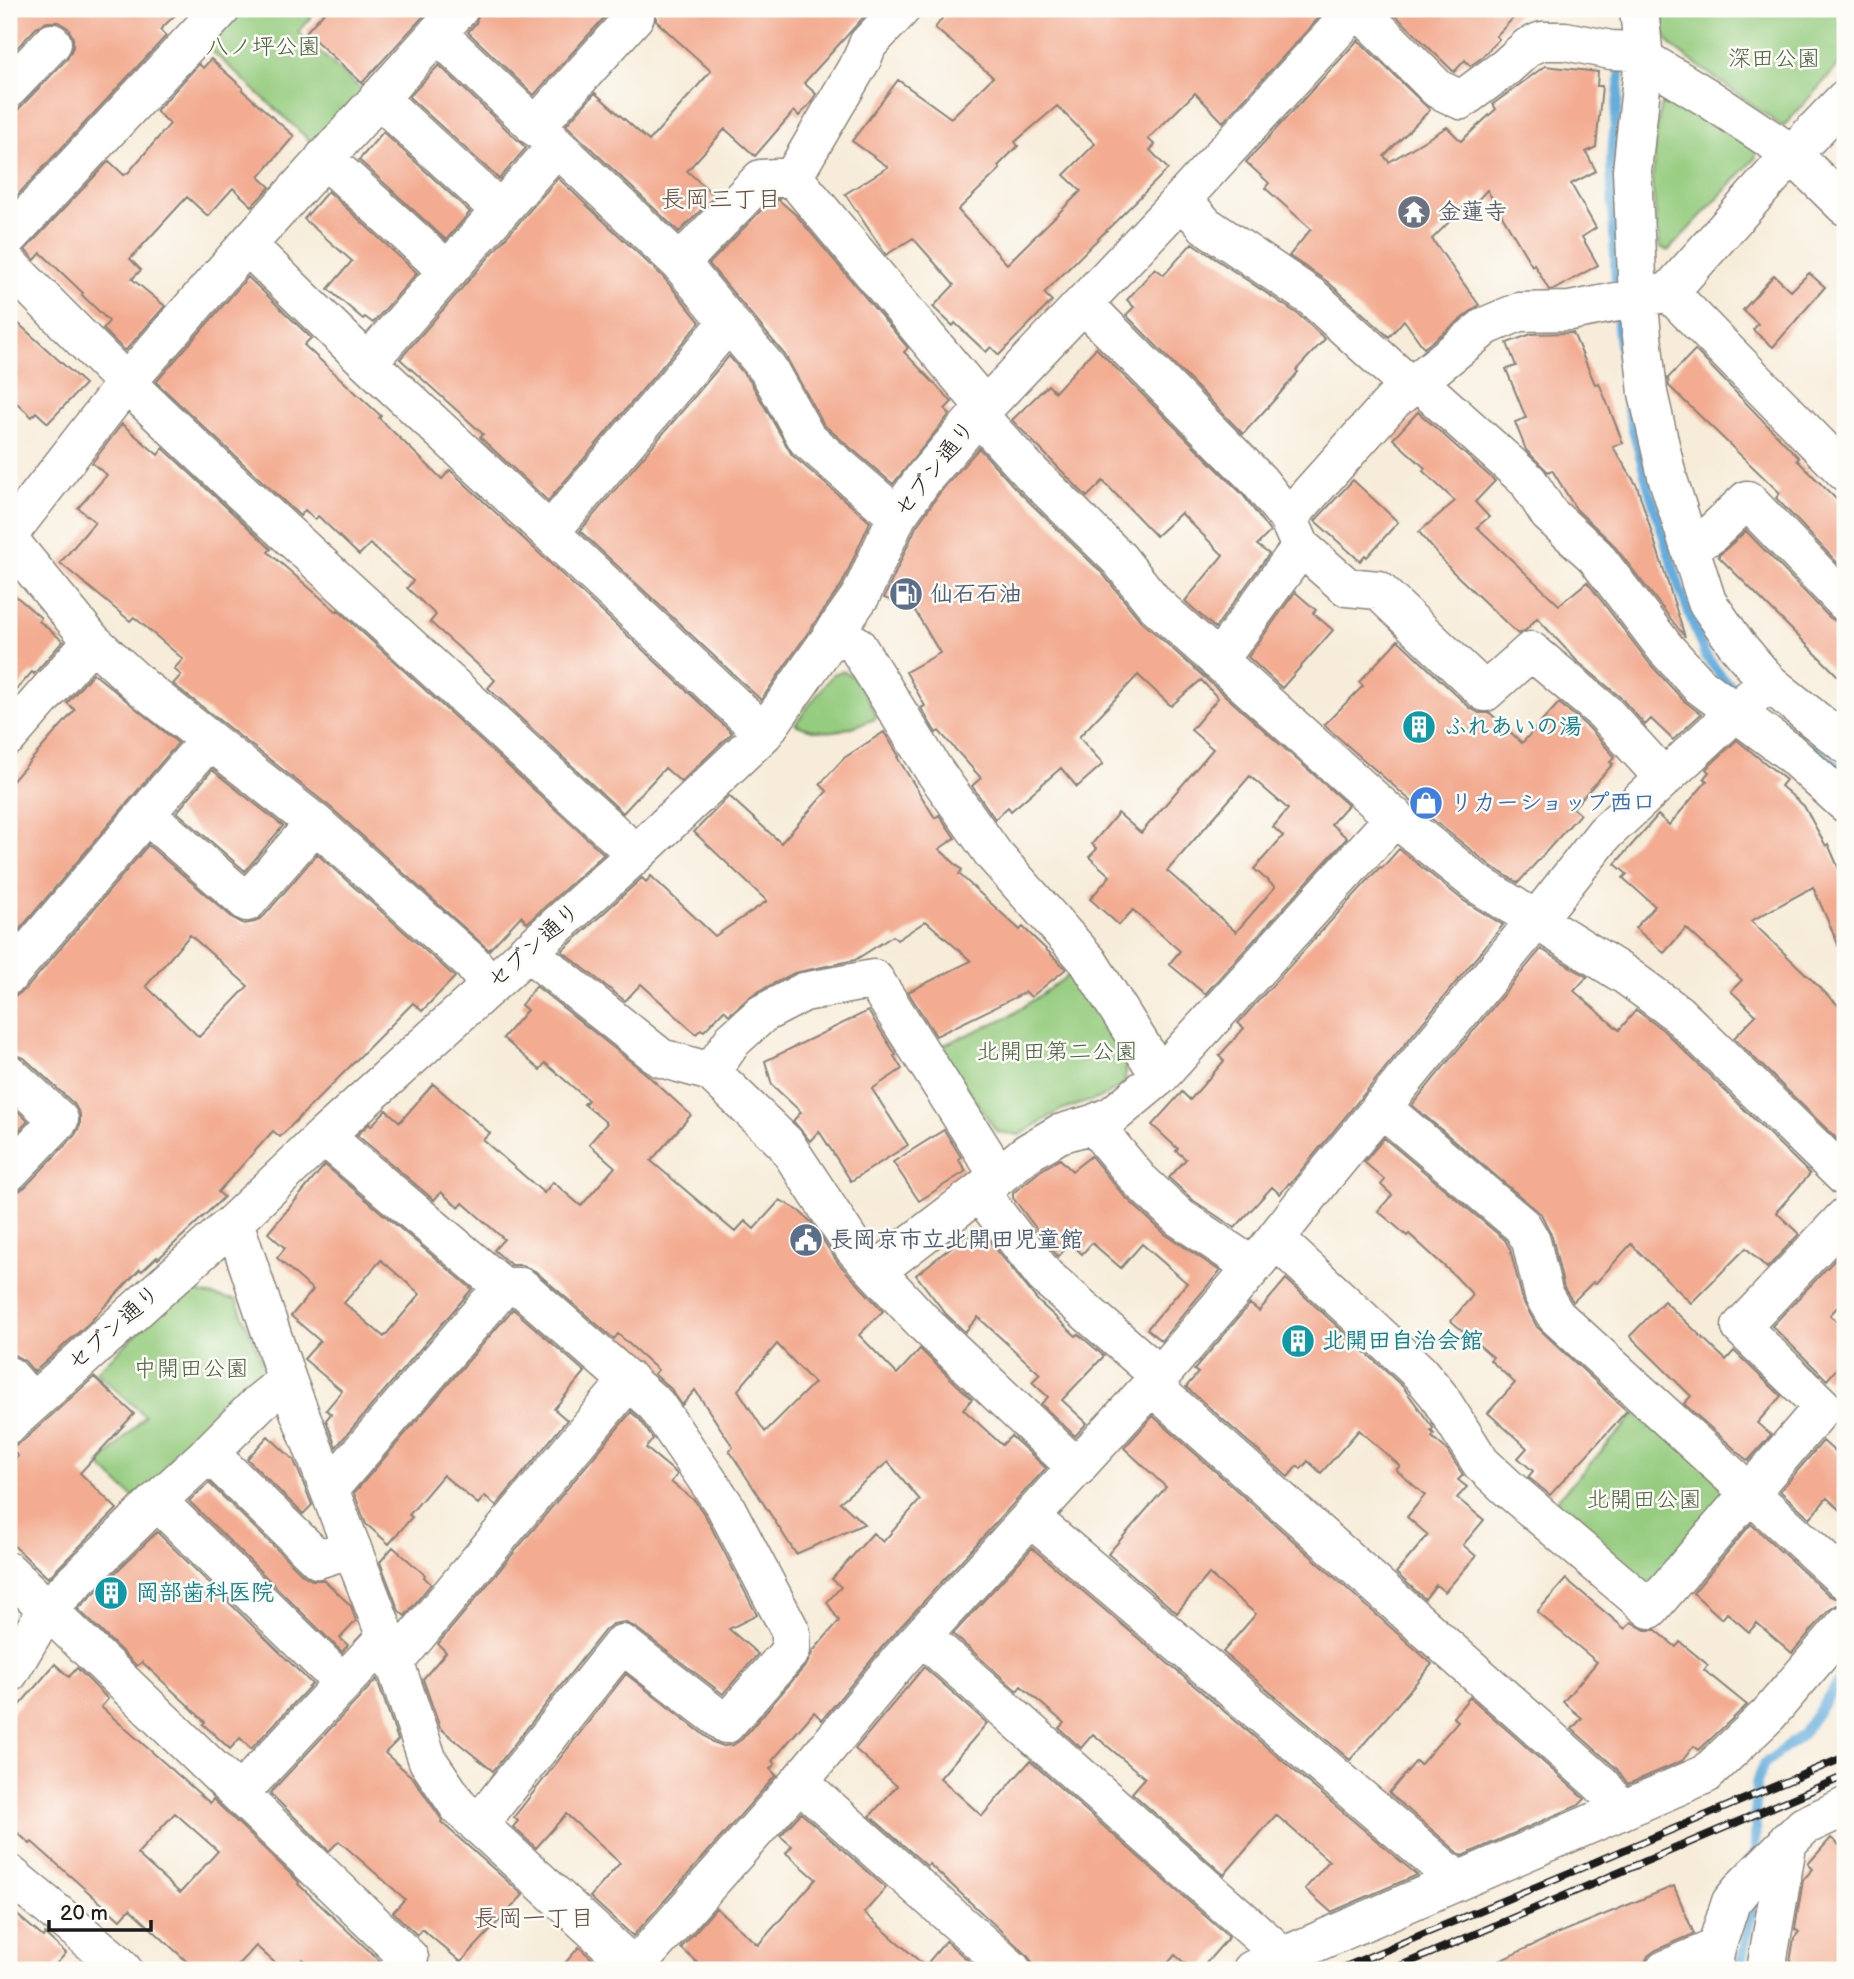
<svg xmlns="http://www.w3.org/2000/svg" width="1854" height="1979" font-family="'Balsamiq Sans','Klee One',sans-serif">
<rect width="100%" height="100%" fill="#fdfcf7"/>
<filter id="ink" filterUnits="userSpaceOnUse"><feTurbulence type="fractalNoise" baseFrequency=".0143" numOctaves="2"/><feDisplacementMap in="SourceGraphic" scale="14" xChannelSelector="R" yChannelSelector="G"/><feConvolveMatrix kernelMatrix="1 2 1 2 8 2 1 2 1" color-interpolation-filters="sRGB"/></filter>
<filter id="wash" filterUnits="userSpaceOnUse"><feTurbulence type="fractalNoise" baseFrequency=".00686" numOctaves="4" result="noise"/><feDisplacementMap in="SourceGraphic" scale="28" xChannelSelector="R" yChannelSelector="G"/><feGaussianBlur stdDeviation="1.57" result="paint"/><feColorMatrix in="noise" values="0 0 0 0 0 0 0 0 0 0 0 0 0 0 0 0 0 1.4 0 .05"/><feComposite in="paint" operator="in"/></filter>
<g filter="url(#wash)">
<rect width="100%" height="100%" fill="#f7ecd9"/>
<path fill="#95cc7f" stroke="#58744e" stroke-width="2" d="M235,9H319L298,32L366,94L318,148L203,43Z
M1663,9H1845V58L1783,127L1671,46L1664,35Z
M1664,94L1756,150V157L1668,251L1660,247L1652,185L1657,127Z
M842,671C862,677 868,701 877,718C847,730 825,738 795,724L833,674Z
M1072,973L1127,1054L1125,1083L1100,1098L1061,1110L1020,1135L997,1132L939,1047L1010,1016Z
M183,1290L236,1300L271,1381L139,1503L99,1465L145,1416L96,1372Z
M1642,1407L1733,1495L1659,1582L1643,1583L1551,1506Z"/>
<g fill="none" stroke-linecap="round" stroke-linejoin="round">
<path stroke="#65addd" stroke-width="10" d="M1622,57L1611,164L1618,326L1628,410L1649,489L1680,589L1705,655L1724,680L1731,686
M1811,747L1845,773
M1755,1860L1756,1783L1764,1764L1802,1735L1845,1673
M1740,1970L1755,1894"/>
</g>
<g id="blocks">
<path fill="#f3ac91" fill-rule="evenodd" d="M9,9H181L160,30L166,36L13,200L9,196V119L68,58L73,47V38L68,28L58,22H47L36,28L10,55Z
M327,9H430L362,83L306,32Z
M480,9H612L534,95L468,32L476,23Z
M656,9H871L804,83L816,94L810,104L799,116L794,111L755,156L725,129L687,171L715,196L679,232L566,125L595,93L649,141L711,71L656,21Z
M949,9H1327L1223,122L1195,93L1148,139L1155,145L1150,150L1168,169L1044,293L1052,301L999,355L991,347L986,352L955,323L953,326L933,307L954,285L913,238L886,255L845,194L888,167L852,141L898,80L951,118L993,77L935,28ZM1057,106L1095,144L1064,175L1081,191L1007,264L958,210L1000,169L998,166L1018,146L1015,142Z
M1389,9H1522L1496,36L1499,39L1480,59L1470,66L1465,60L1454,72Z
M1358,40L1430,110L1384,156L1389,162L1447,127L1461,141L1496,109L1493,104L1545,66L1598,72L1597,86H1602L1596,147L1586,152L1596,171L1571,184L1596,228L1582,237L1598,265L1555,289L1549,290L1534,264L1532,266L1487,190L1475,203L1472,199L1432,239L1479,305L1424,348L1404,320L1389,337L1328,282L1289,256L1311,229L1265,188L1269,183L1246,162Z
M211,59L243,88L242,90L294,136L259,177L270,187L252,206L233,188L208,216L187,197L130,259L141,270L132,279L165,306L125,351L103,329L109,321L82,295L83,293L41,253L35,260L25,250L109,161L124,175L128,173L170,124L156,111L199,64L203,68Z
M439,65L526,148L499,179L409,97Z
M383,132L470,212L446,240L359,160Z
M558,178L664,278L700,322L548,501L480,437L483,434L400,359Z
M328,191L417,273L373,323L365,317L363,319L328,289L352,261L304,219Z
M771,200H779L797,216L908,348L904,352L952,402L945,409L950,414L893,484L824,425L785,355L709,264Z
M1192,243L1299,315L1325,339L1296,370L1298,372L1277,397L1243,434L1126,315L1134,307L1127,300L1155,268L1164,275Z
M1809,273L1825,287L1773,347L1753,330L1758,324L1743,310L1774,275L1791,291Z
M248,277L311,338L304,345L381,416L379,418L442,479L450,470L732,733L681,782L665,768L623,813L488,688L495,680L430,622L436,615L407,588L413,581L370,544L359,555L318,516L315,520L305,510L300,516L250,470L156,382Z
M9,315L85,384L48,423L36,412L32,417L9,396Z
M1573,333L1595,384L1599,383L1623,443L1613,447L1637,486L1685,637L1612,543L1576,509L1552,470L1548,472L1526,450L1515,422L1526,418L1506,369L1516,366L1507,343L1531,334Z
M1096,348L1243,495L1270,532L1257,545L1269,554L1215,628L1185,601L1223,555L1181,513L1156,536L1103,481L1087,497L1012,420L1048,385L1055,392Z
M1695,350L1799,458L1797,460L1845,508V571L1776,498L1780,493L1669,386L1668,378Z
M729,356L750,381L792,455L870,522L842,584L761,700L580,531Z
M1418,412L1495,481L1475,502L1489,517L1477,527L1559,605L1587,582L1650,664L1683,700L1701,714L1673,740L1651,719L1645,725L1620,697L1577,661L1537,618L1526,630L1518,634L1451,570L1419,532L1455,501L1423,471L1425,468L1393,439Z
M122,424L158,455L163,448L271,549L268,552L337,612L338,610L604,854L527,923L521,916L489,950L329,806L173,684L181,675L174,669L183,659L134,617L130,621L60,563L95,522L78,508L107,475L92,463Z
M979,448L1015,488L1103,574L1140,620L1348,805L1331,824L1347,838L1205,994L1169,964L1180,951L1133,910L1119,925L1090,899L1110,876L1089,857L1097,849L1092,844L1118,813L1141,833L1213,749L1191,730L1218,698L1201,680L1171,706L1138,675L1079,737L1103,764L1077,787L1061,768L1011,811L1008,807L995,819L972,786L981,778L939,731L936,733L921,708L925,706L906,672L940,653L914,609L884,598L916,527L941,491ZM1250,776L1288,809L1273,827L1283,836L1254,869L1275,887L1236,932L1167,871Z
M1353,480L1398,522L1367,557L1365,555L1360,561L1315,521Z
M1746,531L1829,617L1838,623H1845V683L1718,556Z
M9,590L41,618L39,621L63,641L34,674L32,672L9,698Z
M1295,592L1316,610L1313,613L1333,630L1282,688L1248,657Z
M1398,640L1470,708L1479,713H1490L1522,743L1559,703L1589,728L1615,757L1610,762L1613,764L1573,808L1580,814L1518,883L1491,866L1427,815L1324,725L1363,686L1359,682Z
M93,673L178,743L9,942V785L75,710L67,703Z
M884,732L899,756L897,757L935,818L939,815L955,838L939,849L962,870L959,874L1020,930L1023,927L1066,969L1031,997L1026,992L936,1036L908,992L971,961L926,921L897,940L893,936L855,960L794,973L752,995L729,1015L724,1010L704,1031L701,1029L696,1034L641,984L625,1001L562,951L642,878L646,882L651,876L715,936L767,901L694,832L729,796L781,843L827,791L820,784L844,758Z
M1737,740L1786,780L1781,786L1804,806L1826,846L1828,844L1845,883V960L1813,887L1751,921L1845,1012V1136L1840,1142L1734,1038L1756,1015L1731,991L1742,980L1686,928L1664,953L1635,928L1655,906L1623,878L1627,874L1615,864L1658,815L1669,825L1707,781L1704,778L1709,772L1706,769Z
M212,770L283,826L245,871L177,812Z
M148,845L233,918L244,924L255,922L264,916L317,854L455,977L422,1011L413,1003L280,1137L273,1131L218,1192L224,1197L158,1259L157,1257L142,1271L140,1269L89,1323L34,1372L25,1361L9,1352V1193H16L25,1187L75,1135L80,1126V1114L74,1104L24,1058L9,1053V996L17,995L26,989ZM190,935L248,986L199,1037L146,986Z
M1399,849L1464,901L1503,925L1290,1184L1289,1183L1280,1194L1272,1187L1235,1228L1194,1201L1169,1178L1186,1159L1176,1151L1178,1149L1152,1125L1182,1092L1190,1100L1224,1061L1219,1056L1244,1028L1238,1023L1380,867L1382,868Z
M1541,949L1587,977L1574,991L1619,1030L1636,1010L1663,1030L1810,1174L1776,1212L1799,1234L1767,1268L1746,1248L1691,1303L1631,1244L1595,1284L1593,1282L1573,1302L1564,1288L1552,1236L1541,1214L1412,1105Z
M536,986L644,1072L691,1115L651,1161L735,1232L745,1221L754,1229L780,1200L799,1211L811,1222L838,1263L883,1311L859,1335L897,1374L920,1349L972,1399L963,1409L1002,1445L1011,1436L1046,1468L883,1646L822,1720L814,1712L772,1761L775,1764L770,1769L776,1775L633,1936L590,1897L620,1863L566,1814L536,1848L513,1827L518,1821L514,1817L626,1674L713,1742L723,1746L733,1745L742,1739L807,1664L813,1651L839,1621L827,1602L841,1587L832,1579L873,1533L883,1542L920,1500L888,1462L840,1502L864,1524L796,1554L729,1450L733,1447L695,1390L682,1405L671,1389L654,1374L658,1370L618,1334L614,1339L535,1271L522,1265H511L494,1250L504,1239L463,1203L459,1208L441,1192L434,1200L357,1135L369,1124L371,1126L386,1110L400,1122L433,1084L490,1133L483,1140L544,1193L553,1182L581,1206L615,1167L589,1144L607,1123L584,1104L588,1100L545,1063L540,1070L503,1038L527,1010L521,1005ZM777,1344L814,1383L765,1432L738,1390Z
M868,1011L896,1055L894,1056L902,1069L872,1089L908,1145L851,1181L819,1131L810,1141L793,1121L801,1112L772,1085L765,1061Z
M9,1103L28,1121L9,1141Z
M944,1130L961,1157L958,1159L966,1171L919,1201L893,1162Z
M1384,1138L1505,1240L1510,1249L1523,1301L1537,1327L1627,1411L1550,1495L1528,1477L1533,1471L1518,1458L1527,1448L1488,1413L1515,1383L1490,1360L1493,1357L1451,1321L1473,1295L1455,1276L1409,1234L1407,1236L1378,1211L1392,1195L1381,1185L1385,1180L1364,1162Z
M1091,1156L1124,1196L1165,1234L1220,1271L1161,1341L1147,1329L1187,1283L1142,1244L1121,1268L1092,1243L1082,1254L1071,1243L1058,1257L1013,1198V1193L1040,1171L1060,1159L1072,1171Z
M325,1165L472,1289L336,1447L326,1420L331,1414L326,1410L342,1391L304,1359L320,1341L291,1316L313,1290L277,1258L285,1248L268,1233ZM381,1260L420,1294L384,1337L344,1303Z
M980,1229L1038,1301L1076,1336L1078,1334L1104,1356L1062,1400L1087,1423L1075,1436L1041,1404L1048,1397L1032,1382L1040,1374L978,1317L965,1332L946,1314L916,1275L965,1236L967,1239Z
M1845,1249V1299L1830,1315L1845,1329V1359L1827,1380L1772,1326Z
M1286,1279L1403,1387L1433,1428L1431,1431L1434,1434L1432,1437L1446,1449L1463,1475L1458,1480L1467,1487L1457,1498L1484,1520L1463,1545L1476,1556L1445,1592L1436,1585L1425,1599L1396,1573L1428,1535L1407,1517L1425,1495L1396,1470L1400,1466L1359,1430L1321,1473L1308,1461L1301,1469L1297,1466L1288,1477L1186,1387L1198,1373L1194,1370L1250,1304L1259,1311Z
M1664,1301L1726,1360L1734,1351L1781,1396L1757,1423L1771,1435L1748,1461L1684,1404L1691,1396L1630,1336Z
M513,1309L585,1372L554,1409L567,1420L496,1506L485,1496L478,1504L443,1475L409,1515L412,1517L389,1544L366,1524L354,1493Z
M94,1377L134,1414L80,1473L117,1509L48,1578L9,1541V1465L18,1456L10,1448L24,1440Z
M631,1412L640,1420L653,1439L646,1448L676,1473L677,1475L671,1482L695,1501L706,1517L757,1615L729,1629L758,1654L723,1694L635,1627L624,1622L613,1624L605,1630L493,1771L440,1728L423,1679L446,1652L438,1644Z
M1153,1416L1432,1664L1350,1760L1223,1652L1256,1614L1209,1574L1177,1613L1108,1554L1166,1487L1124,1448Z
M268,1436L294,1460L312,1505L303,1514L247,1459Z
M1823,1441L1845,1461V1514L1827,1498L1810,1518L1780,1491Z
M209,1483L303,1575L312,1580H324L351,1606L356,1621L340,1638L348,1645L342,1652L189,1501Z
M1751,1524L1830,1596L1845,1601V1604L1837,1605L1828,1611L1792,1653L1757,1623L1749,1632L1727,1613L1722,1619L1693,1593Z
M157,1532L312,1684L251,1749L240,1738L230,1749L203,1724L205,1722L190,1707L142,1662L137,1666L78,1609Z
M393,1547L425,1575L424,1577L431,1584L405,1616L399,1611L380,1562Z
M1032,1548L1417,1875L1331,1912L1305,1889L1329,1861L1276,1815L1224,1875L1132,1793L1145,1778L1093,1734L1081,1748L1059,1728L1064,1723L1021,1686L1017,1691L953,1634Z
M1566,1579L1625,1629L1631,1622L1645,1630H1656L1676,1647L1680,1642L1708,1665L1704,1670L1747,1705L1699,1750L1694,1746L1682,1761L1628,1784L1617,1769L1572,1729L1582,1718L1563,1702L1597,1662L1537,1612Z
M55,1664L69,1677L77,1668L108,1699L101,1707L210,1803L213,1799L299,1882L298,1884L379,1960L377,1970H316L303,1959L292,1970H283L256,1946L234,1970H196L130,1909L120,1920L32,1842L30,1844L9,1825V1717ZM175,1813L218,1851L180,1893L137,1854Z
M924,1667L987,1723L940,1778L982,1816L1030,1761L1229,1937L1200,1970H1193L1175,1955L1162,1970H1033L1032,1962L1026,1954L929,1864L927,1866L870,1816L897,1786L855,1749Z
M377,1679L398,1740L385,1753L413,1778L442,1820L441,1822L523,1895L461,1962L422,1929L417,1935L393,1912L405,1899L339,1841L329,1851L270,1793Z
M1470,1697L1585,1799L1579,1805L1462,1856L1389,1793L1416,1761L1420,1765L1458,1721L1453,1717Z
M801,1813L886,1888L864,1913L925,1966L946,1941L979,1970H705L681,1948L716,1908L758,1945L816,1879L786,1853L792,1846L780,1836Z
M1831,1838L1845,1850V1970H1791L1789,1968L1794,1938L1799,1932L1795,1929L1803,1880L1813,1869L1808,1864Z
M1674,1886L1694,1934L1656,1950L1648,1956L1645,1963L1627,1970H1480L1557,1934Z
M9,1908L43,1937L45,1934L66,1953L51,1970H9Z
M579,1947L604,1970H559Z"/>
</g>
</g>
<g filter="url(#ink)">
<use href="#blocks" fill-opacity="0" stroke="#8a847a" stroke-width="2"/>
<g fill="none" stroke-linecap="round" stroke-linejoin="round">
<g stroke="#8a847a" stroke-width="41">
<path id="street" d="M901,9L868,44L862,59L793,177L985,407
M1358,9L1438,89L1461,100L1506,67L1528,47L1542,41H1565L1611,50L1631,51L1708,98L1792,154L1845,206
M1639,9L1644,59L1632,171L1638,297L1648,393L1667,476L1707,602L1737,645L1768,682L1845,744
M437,33L680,263L768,369L807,439L897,516
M9,88L52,43
M378,98L500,210
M535,127L635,16
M324,158L448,271
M1182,199L1205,225L1313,298L1411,387
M9,236L221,9
M247,245L361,356L764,733
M680,263L761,179L793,177
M9,265L126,383L235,486L636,854
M1669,292L1845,472
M1084,304L1259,481L1288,518L1301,547L1347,587L1378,590L1485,692L1531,651L1604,712L1664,778
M368,362L556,147
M1418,382L1528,481L1549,514L1595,556L1666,649L1699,685L1788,751L1845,803
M978,415L1030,472L1119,559L1155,604L1389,813L1478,884L1625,975L1677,1013L1845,1177
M1288,518L1393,401L1486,326L1519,312L1570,311L1669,292L1792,154L1845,99
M550,532L728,323
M9,534L126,383L247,245L459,9
M9,540L92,641L143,688L315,823L472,963L490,986
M1689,543L1709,536L1747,500L1845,602
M836,629L857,646L933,769L994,855L1088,961L1160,1076L1395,817
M1218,661L1301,547
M9,736L92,641
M146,814L247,902L315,823
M527,951L661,1058L711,1072L785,1143L854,1248L927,1326L1077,1468
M9,975L208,741
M711,1072L733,1040L762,1014L804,992L874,979L999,1176
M9,1074L59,1120L9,1172
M1160,1076L1113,1115L1093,1124L1139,1180L1180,1218L1253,1267
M1381,1107L1522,1226L1531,1241L1544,1296L1556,1316L1845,1580
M324,1136L503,1287H521L656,1405L725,1506L791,1632V1650L726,1724L622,1644L478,1825
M979,1192L1027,1153L1059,1134L1093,1124
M234,1222L287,1380L386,1637L428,1761L459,1807L637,1970
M1275,1239L1419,1372L1438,1395L1481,1463L1509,1489L1650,1609L1823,1407L1741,1327L1845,1217
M876,1271L979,1192L1045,1276L1160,1376
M9,1376L32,1402
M287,1380L259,1403L209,1453L318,1559L352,1548
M1152,1386L1602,1785L1621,1811
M9,1424L234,1222L324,1136L636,854L764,733L861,595L897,516L924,478L985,407L1182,199L1356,9
M209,1453L157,1501L343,1683
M329,1489L503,1287
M1031,1518L1457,1880
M9,1572L47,1609L157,1501
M922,1636L1283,1956
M393,1664L629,1380
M9,1673L47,1609L409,1958L398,1970
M799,1782L1012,1970
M239,1794L386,1637
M9,1874L116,1962L123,1970
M634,1968L799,1782L899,1661L1160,1376L1253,1267L1323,1178L1537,919L1605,833L1768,682
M1252,1970L1706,1774L1768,1715L1845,1625
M1665,1970L1716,1948
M1712,1970L1716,1948L1731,1902L1745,1885L1804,1826L1845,1807
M1766,1970L1788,1840"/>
</g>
<use href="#street" stroke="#fff" stroke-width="38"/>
<g stroke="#1c1c1c" stroke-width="8">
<path id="rail" d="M1338,1970L1845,1757
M1391,1970L1845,1776"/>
</g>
<use href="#rail" stroke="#fdfcf7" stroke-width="5" stroke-dasharray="16" stroke-linecap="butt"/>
</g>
</g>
<defs>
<g id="temple-disc" transform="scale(1.75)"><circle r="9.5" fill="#6b7280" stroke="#fdfcf7"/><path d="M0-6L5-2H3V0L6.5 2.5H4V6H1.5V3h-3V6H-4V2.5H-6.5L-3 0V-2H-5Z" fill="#fff"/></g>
<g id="fuel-disc" transform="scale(1.75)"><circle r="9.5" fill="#5c6f8a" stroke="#fdfcf7"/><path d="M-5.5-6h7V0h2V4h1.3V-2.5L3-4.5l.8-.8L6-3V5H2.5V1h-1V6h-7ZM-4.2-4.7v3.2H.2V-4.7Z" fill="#fff"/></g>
<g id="building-disc" transform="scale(1.75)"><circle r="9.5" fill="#0f9aa8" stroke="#fdfcf7"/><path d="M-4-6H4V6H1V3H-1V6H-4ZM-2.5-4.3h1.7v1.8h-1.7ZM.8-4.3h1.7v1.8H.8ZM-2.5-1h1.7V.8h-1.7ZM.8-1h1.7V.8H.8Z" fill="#fff"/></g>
<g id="shop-disc" transform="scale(1.75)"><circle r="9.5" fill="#3f7fe0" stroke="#fdfcf7"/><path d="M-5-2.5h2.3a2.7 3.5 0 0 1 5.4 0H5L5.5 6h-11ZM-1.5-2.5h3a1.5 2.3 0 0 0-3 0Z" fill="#fff"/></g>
<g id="civic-disc" transform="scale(1.75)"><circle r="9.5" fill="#5c6f8a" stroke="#fdfcf7"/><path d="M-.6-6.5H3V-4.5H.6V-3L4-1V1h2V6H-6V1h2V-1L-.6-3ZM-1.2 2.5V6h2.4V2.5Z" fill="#fff"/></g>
</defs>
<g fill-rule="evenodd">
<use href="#temple-disc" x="1414" y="212"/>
<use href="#fuel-disc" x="906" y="594"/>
<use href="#building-disc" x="1419" y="727"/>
<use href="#shop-disc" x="1426" y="803"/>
<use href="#civic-disc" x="806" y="1240"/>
<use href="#building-disc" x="1298" y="1341"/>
<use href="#building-disc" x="111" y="1593"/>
</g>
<g text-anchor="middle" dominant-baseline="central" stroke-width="5" stroke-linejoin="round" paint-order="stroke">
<g font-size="23" fill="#4c6244" stroke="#fdfcf7">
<text x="263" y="47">八ノ坪公園</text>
<text x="1774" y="59">深田公園</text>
<text x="1057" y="1052">北開田第二公園</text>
<text x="191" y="1369">中開田公園</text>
<text x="1644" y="1500">北開田公園</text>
</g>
<g font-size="23" font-weight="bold" fill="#5b616d" stroke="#fdfcf7" text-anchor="start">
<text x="1438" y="212">金蓮寺</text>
</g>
<g font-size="23" fill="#1c1c1c" stroke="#fdfcf7">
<text transform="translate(935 469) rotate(-52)">セブン通り</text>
<text transform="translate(534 946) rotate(-42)">セブン通り</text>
<text transform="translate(114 1328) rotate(-42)">セブン通り</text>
</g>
<g font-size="23" font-weight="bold" fill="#4e5e75" stroke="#fdfcf7" text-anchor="start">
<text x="930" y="594">仙石石油</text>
<text x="830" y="1240">長岡京市立北開田児童館</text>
</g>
<g font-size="23" font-weight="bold" fill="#0d838f" stroke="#fdfcf7" text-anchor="start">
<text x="1444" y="727">ふれあいの湯</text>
<text x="1322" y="1341">北開田自治会館</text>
<text x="136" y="1593">岡部歯科医院</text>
</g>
<g font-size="23" font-weight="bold" fill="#366cbe" stroke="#fdfcf7" text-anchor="start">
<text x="1450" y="803">リカーショップ西口</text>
</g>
<g font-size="24" fill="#674e45" stroke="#fdfcf7">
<text x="721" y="199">長岡三丁目</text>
<text x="534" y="1918">長岡一丁目</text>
</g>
</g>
<rect width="1854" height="1979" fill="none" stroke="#fdfcf7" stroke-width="35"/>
<path d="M49 1920v10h102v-10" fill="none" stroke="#1c1c1c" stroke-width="3.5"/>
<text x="60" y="1920" font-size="21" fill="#1c1c1c" stroke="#fdfcf7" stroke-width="5" paint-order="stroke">20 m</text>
</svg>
